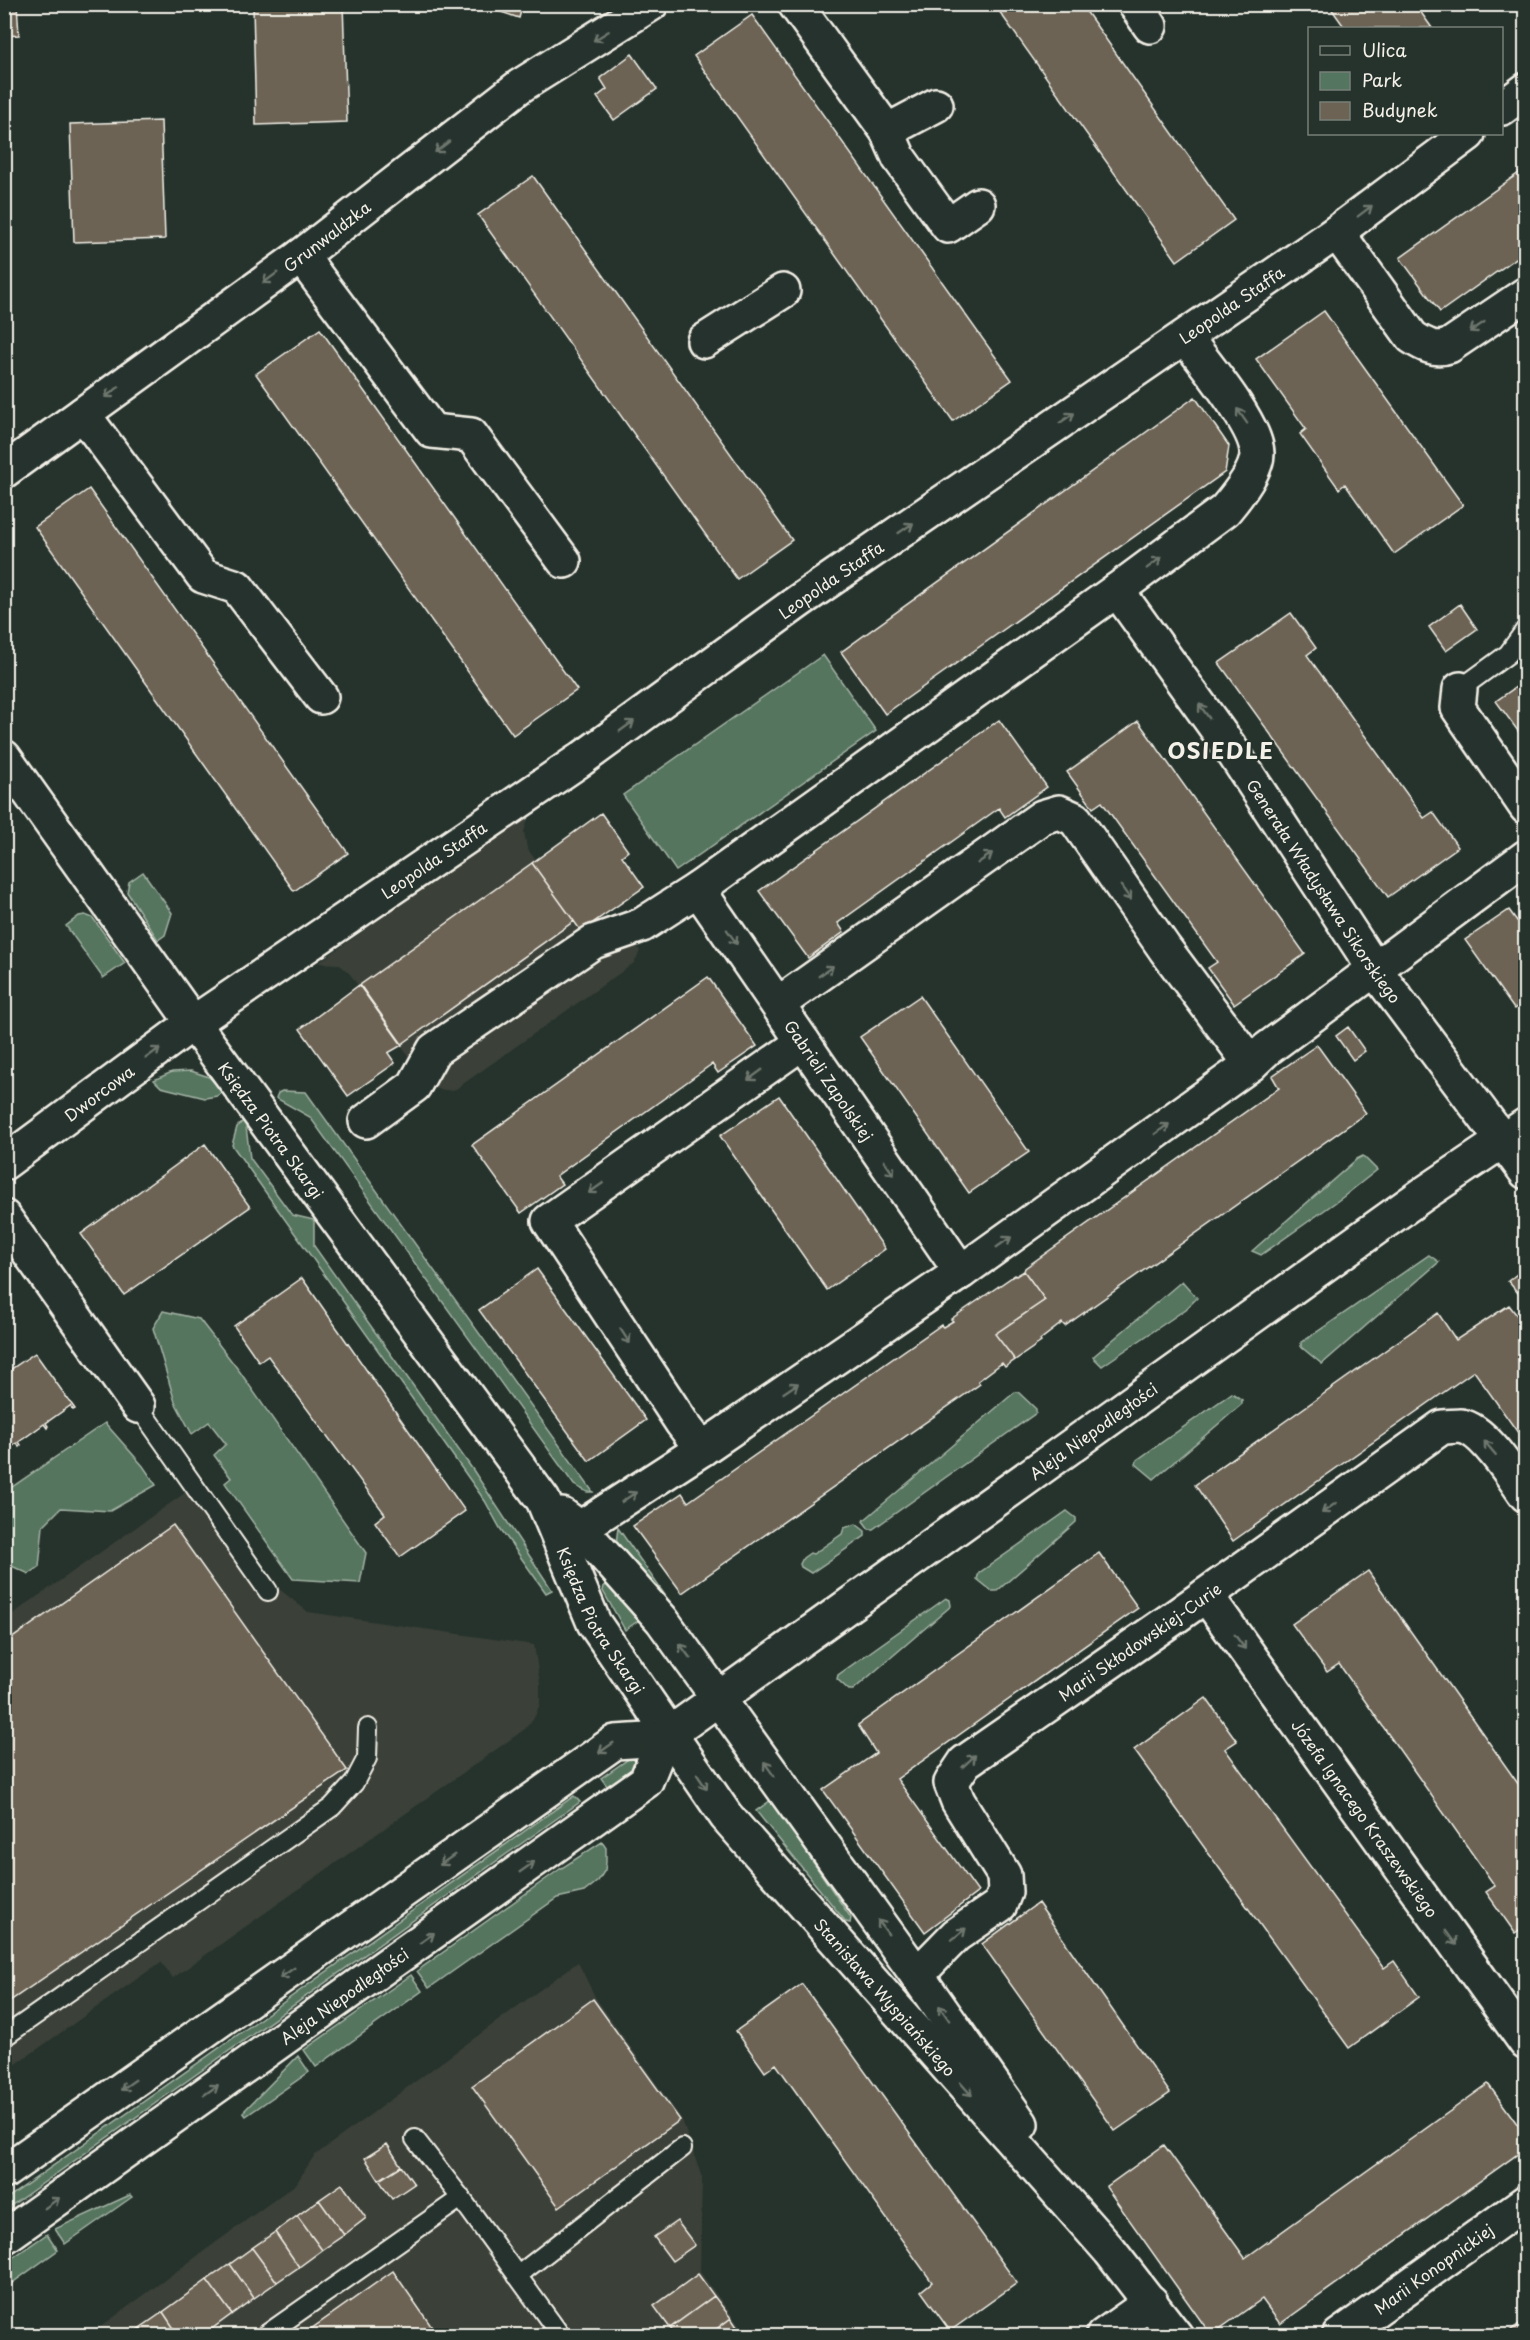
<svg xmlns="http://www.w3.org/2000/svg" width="1530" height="2340" font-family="'Playpen Sans',sans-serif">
<rect width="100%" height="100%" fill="#26332d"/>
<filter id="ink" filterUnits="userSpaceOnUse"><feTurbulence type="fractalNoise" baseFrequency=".0167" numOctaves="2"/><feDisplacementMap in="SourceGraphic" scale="12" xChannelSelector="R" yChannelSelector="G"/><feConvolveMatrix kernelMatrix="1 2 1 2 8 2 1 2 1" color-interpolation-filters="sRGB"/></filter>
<g filter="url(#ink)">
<path fill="#3b4139" d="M530,813L524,832L527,848L586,932L616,917L640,951L634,963L453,1091L431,1088L350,974L339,964L318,963Z
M202,1481L278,1588L308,1612L534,1645L540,1684V1704L535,1716L525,1729L173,1978L161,1962L5,2072L4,1620Z
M578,1962L595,1997L682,2120L702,2178L700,2272L746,2335L88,2336L296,2184L314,2156Z"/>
<path fill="#54755f" stroke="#a4b3a4" stroke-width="1.5" d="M823,655L876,731L676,871L623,795Z
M143,872L172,913L165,935L158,940L127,892L129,882Z
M85,915L93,918L125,963L103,978L66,926L79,916Z
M191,1071L209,1077L223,1091L217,1096L205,1098L161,1087L154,1080L172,1072Z
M282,1091L306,1092L593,1492H587L574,1485L310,1117L276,1098L278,1093Z
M245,1119L250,1158L292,1215L314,1220V1246L473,1470L552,1590L546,1593L500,1528L485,1501L232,1145L237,1127Z
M1363,1156L1377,1170L1343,1197L1261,1255L1252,1251L1357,1159Z
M1429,1255L1439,1262L1322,1364L1301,1347V1343Z
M1182,1281L1197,1298L1186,1309L1105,1364L1102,1366L1093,1357L1095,1355Z
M163,1311L199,1319L240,1372L366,1553L360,1583L293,1579L225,1483L231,1478L214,1455L226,1444L209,1422L192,1434L175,1402L153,1328Z
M1015,1392H1018L1036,1409V1413L873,1529H869L863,1521Z
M1232,1393L1242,1400V1404L1154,1479L1136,1464L1137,1460Z
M105,1423L143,1466L156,1485L110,1511L61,1508L43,1526L39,1567L29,1574L5,1563V1492Z
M1067,1511L1076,1518V1522L997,1591H992L977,1579L979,1573Z
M856,1524L865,1531V1536L811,1573L801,1567L800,1564L803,1558L810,1553L813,1554L842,1534L844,1528Z
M618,1528L667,1598L664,1600L619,1551L616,1543Z
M609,1585L642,1618L625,1630L603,1591L604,1586Z
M946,1598L950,1600L951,1606L853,1690H849L837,1679L838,1675Z
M646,1747L653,1755L607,1786L601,1778Z
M574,1796L580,1802L5,2210V2200Z
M771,1800L851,1918L850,1923L846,1922L756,1811Z
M602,1842L606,1848V1862L605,1870L598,1881L584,1892L557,1898L429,1988L417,1971L560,1869Z
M411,1975L422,1991L316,2067L304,2050Z
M298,2056L309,2072L246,2116L243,2112Z
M130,2195L132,2197L65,2244L55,2229Z
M47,2234L58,2250L5,2288V2263Z"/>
<path fill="#6c6354" stroke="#f4f1e8" stroke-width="1.5" d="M4,4H17L19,35L4,36Z
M343,4L347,122L256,125L253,7Z
M477,4H523L519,18Z
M994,4H1081L1234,220L1177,261Z
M1328,4H1415L1432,28H1345Z
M752,15L1012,380L953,421L694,56Z
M632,54L657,89L614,120L597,97L607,89L600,78Z
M161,121L165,239L74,242L70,124Z
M1526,168V251L1440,312L1400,258Z
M533,176L792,540L737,579L478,215Z
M1324,311L1463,505L1394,554L1345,484L1339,489L1300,434L1306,429L1256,359Z
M320,329L577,690L513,735L256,374Z
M1195,397L1229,446L1225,472L885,714L841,652Z
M89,489L348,853L294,891L35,527Z
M1460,604L1477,629L1446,651L1429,627Z
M1291,613L1316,648L1307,655L1424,818L1433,812L1458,847L1388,897L1219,663Z
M1526,680V742L1496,701Z
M999,720L1047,787L1005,817L999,808L838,923L844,932L808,958L759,891Z
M1138,721L1305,954L1234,1004L1208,968L1217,962L1102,802L1093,808L1067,772Z
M601,813L628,851L622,856L644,887L581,931L532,863Z
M532,863L574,921L402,1044L360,985Z
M1509,910L1517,921L1526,915V1000L1514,1009L1465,940Z
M708,977L757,1046L718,1073L712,1064L556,1176L562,1184L521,1213L472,1145Z
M359,985L402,1045L388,1053L395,1063L348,1096L300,1029Z
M920,996L1029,1152L969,1193L860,1037Z
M1348,1027L1365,1051L1353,1060L1336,1036Z
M1317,1045L1366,1113L1065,1326L1062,1323L1040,1340L1041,1342L1015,1360L995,1334L1045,1300L1024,1271L1025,1268L1279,1088L1272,1076Z
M779,1096L885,1249L827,1290L720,1136Z
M205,1144L250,1207L124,1295L81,1234Z
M1526,1267V1287L1518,1293L1508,1281Z
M537,1269L646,1420L589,1461L479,1310Z
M1024,1271L1045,1300L995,1334L1015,1360L1005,1367L1002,1363L978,1381L980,1384L682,1593L633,1526L682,1493L688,1502L941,1325L943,1327L953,1321L951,1319L1015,1275L1016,1276Z
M302,1278L465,1511L400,1557L375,1522L385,1514L268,1356L259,1362L234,1326Z
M1509,1305L1526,1327V1444L1474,1371L1233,1541L1195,1485L1438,1313L1456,1340Z
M35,1353L75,1409L73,1410L70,1406L46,1423L48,1426L47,1428L44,1424L19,1442L21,1445L19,1447L17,1443L4,1453V1374Z
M173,1525L347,1770L4,2005V1644Z
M1099,1553L1138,1608L897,1779L978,1892L925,1932L823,1790L876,1753L858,1725Z
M1368,1571L1526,1795V1925L1515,1933L1486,1892L1495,1886L1339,1664L1327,1672L1292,1624Z
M1206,1698L1237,1741L1225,1749L1384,1968L1394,1961L1419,1997L1349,2048L1134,1750Z
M1038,1903L1170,2093L1115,2131L982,1944Z
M802,1984L1017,2283L950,2331L921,2291L932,2282L776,2064L765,2072L736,2031Z
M593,1999L680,2120L559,2207L472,2086Z
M1488,2084L1526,2136V2148L1280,2324L1262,2299L1211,2335L1106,2187L1164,2145L1245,2258Z
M387,2144L401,2166L379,2180L365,2158Z
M401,2166L414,2184L392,2199L379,2180Z
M342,2184L366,2218L344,2235L319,2200Z
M319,2200L344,2235L322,2250L297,2216Z
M297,2216L322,2250L299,2267L275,2232Z
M677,2221L695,2245L672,2261L654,2237Z
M275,2232L299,2267L277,2282L252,2248Z
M252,2248L277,2282L254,2298L230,2264Z
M230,2264L254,2298L232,2314L207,2280Z
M393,2271L438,2336H301Z
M698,2274L714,2296L670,2328L654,2306Z
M207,2280L232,2314L202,2336H179L163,2312Z
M714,2296L731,2318L707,2336H676L670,2328Z
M163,2312L179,2336H145L140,2328Z
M731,2318L743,2336H707Z
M1526,2319V2336H1503Z
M140,2328L145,2336H129Z"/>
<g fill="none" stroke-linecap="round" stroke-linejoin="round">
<g stroke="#f4f1e8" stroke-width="22">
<path id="lane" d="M1460,689L1508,654L1526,629
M138,1406L268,1591
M4,2037L332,1807L354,1783L367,1758L368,1728
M415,2139L461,2198
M517,2276L682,2148
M264,2336L461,2198L561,2336"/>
</g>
<g stroke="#f4f1e8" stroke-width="38">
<g id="street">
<path d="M795,4L887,131L899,158L948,226L978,205"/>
<path d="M1135,4L1150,26"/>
<path d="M1502,108L1526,90"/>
<path d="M887,131L936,105"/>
<path d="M1337,232L1412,337C1424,345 1435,351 1449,346L1526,294"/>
<path d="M301,256L432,431L471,435L564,561"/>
<path id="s1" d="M1185,337C1203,361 1258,426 1257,454C1257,471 1236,497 1225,510L1117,590L1229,746L1375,970L1526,1172"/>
<path d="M704,341L783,291"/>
<path d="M83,414L203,576L237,587L321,697"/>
<path id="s2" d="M4,471L301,256L520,86L651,4"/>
<path d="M1460,689L1458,708L1526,807"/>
<path id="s3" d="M4,757L193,1023L543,1500L594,1623L726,1816L1110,2251L1176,2336"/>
<path id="s4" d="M698,889L961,1272"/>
<path d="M778,1004L1042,817L1059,812L1075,819L1165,949L1251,1064"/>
<path d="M366,1121L414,1086L434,1050L593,942L642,925L698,889L1117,590"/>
<path id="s5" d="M4,1163L193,1023L580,760L799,601L1337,232L1468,134"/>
<path d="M4,1217L138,1406"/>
<path d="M702,1449L682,1423L549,1221L803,1042"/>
<path d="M562,1515L580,1528L662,1620L917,1975L1021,2124"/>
<path d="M580,1528L702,1449L961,1272L1251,1064L1267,1049L1526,857"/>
<path id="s6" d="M1206,1595L1526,2043"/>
<path id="s7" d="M917,1975L956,1935L1000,1905L1005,1892L1004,1875L958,1801L951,1783L965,1762L1175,1617L1442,1427C1448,1427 1455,1426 1461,1426C1485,1430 1512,1476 1526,1495"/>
<path d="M1103,2336L1151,2302"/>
<path id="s8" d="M1339,2336L1526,2202"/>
</g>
</g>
<g stroke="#f4f1e8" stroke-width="38">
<g id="secondary">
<path d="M4,2172L615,1742L663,1739"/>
<path id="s9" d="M4,2237L646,1781L663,1739L669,1734L1422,1195L1526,1125"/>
</g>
</g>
<use href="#lane" stroke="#26332d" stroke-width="18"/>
<use href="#street" stroke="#26332d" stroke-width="33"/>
<use href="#secondary" stroke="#26332d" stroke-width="33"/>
</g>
<defs><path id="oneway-shaft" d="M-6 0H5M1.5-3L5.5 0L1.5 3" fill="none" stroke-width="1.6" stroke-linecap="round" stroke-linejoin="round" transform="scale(1.5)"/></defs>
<g stroke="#6e766e">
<use href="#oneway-shaft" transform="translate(601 36) rotate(148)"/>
<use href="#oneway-shaft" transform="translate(442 147) rotate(142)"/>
<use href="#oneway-shaft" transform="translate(1365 211) rotate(-37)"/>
<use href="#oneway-shaft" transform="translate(270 278) rotate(144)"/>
<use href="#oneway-shaft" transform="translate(1477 327) rotate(146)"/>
<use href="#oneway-shaft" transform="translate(112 392) rotate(144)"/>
<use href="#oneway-shaft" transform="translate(1242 416) rotate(-125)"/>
<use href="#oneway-shaft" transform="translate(1067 418) rotate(-34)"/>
<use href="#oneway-shaft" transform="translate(906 528) rotate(-34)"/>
<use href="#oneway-shaft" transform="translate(1154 563) rotate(-37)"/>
<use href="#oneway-shaft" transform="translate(1204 711) rotate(-126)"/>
<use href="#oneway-shaft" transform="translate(627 726) rotate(-36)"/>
<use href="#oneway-shaft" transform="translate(985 858) rotate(-35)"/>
<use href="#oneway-shaft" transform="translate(1126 893) rotate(55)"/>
<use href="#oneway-shaft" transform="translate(732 937) rotate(55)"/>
<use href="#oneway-shaft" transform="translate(826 971) rotate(-35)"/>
<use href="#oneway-shaft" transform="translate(153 1053) rotate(-36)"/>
<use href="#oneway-shaft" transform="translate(755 1075) rotate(144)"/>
<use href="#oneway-shaft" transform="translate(1162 1129) rotate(-36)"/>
<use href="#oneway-shaft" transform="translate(889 1168) rotate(56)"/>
<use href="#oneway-shaft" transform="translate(596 1188) rotate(145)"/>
<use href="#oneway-shaft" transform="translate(1004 1242) rotate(-35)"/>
<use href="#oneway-shaft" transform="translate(625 1336) rotate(57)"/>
<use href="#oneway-shaft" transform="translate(791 1388) rotate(-34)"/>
<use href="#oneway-shaft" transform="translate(1490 1448) rotate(-130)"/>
<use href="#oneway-shaft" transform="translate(629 1497) rotate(-34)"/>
<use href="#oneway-shaft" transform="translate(1329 1508) rotate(145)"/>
<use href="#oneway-shaft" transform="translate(1240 1642) rotate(54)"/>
<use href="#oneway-shaft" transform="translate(685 1651) rotate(-126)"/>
<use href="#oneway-shaft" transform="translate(606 1748) rotate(145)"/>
<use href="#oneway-shaft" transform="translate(969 1761) rotate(-43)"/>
<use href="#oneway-shaft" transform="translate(769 1769) rotate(-125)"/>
<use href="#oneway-shaft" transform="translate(702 1782) rotate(56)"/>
<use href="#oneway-shaft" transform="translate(447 1860) rotate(145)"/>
<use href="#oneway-shaft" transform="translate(527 1867) rotate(-35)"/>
<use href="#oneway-shaft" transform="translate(883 1927) rotate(-126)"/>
<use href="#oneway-shaft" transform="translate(959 1934) rotate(-39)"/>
<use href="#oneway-shaft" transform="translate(427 1938) rotate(-35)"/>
<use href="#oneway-shaft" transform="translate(1451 1938) rotate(54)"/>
<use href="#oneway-shaft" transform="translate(287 1973) rotate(145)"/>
<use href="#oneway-shaft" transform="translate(944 2013) rotate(-125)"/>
<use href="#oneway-shaft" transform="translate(128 2085) rotate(145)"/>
<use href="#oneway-shaft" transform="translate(966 2089) rotate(48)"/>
<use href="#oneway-shaft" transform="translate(211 2090) rotate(-35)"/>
<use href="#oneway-shaft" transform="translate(52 2203) rotate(-35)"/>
</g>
</g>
<g text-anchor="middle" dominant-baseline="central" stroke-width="4.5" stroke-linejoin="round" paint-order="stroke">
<g font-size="16" fill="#f4f1e8" stroke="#26332d">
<text stroke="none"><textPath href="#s2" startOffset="399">Grunwaldzka</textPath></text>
<text stroke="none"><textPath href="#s5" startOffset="1498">Leopolda Staffa</textPath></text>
<text stroke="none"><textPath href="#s5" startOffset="1012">Leopolda Staffa</textPath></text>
<text stroke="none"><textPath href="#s5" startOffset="526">Leopolda Staffa</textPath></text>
<text stroke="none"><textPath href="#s1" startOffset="704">Generała Władysława Sikorskiego</textPath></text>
<text stroke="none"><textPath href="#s4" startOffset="232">Gabrieli Zapolskiej</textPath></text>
<text stroke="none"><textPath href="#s5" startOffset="118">Dworcowa</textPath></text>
<text stroke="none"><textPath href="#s3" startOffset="459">Księdza Piotra Skargi</textPath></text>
<text stroke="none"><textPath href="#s9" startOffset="1362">Aleja Niepodległości</textPath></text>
<text stroke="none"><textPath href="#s3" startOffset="1052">Księdza Piotra Skargi</textPath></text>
<text stroke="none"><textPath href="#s7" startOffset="484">Marii Skłodowskiej-Curie</textPath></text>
<text stroke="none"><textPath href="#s6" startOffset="274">Józefa Ignacego Kraszewskiego</textPath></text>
<text stroke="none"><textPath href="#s9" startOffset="417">Aleja Niepodległości</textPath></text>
<text stroke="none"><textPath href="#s3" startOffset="1526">Stanisława Wyspiańskiego</textPath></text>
<text stroke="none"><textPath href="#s8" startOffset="116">Marii Konopnickiej</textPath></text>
</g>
<g font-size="22" font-weight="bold" letter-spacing="1.5" fill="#f4f1e8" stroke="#26332d">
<text x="1221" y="749">OSIEDLE</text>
</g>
</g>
<rect width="1530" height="2340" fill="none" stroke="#26332d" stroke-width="24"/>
<rect x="12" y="12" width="1506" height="2316" fill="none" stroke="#f4f1e8" stroke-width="2" filter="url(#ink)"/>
<rect x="1308" y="27" width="195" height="108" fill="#26332d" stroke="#787f78" stroke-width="1.5"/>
<rect x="1320" y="46" width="30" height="9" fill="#26332d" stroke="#787f78" stroke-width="1.5"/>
<text x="1362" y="57" font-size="18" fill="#f4f1e8">Ulica</text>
<rect x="1320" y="72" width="30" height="18" fill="#54755f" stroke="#787f78" stroke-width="1.5"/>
<text x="1362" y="87" font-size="18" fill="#f4f1e8">Park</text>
<rect x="1320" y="102" width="30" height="18" fill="#6c6354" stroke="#787f78" stroke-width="1.5"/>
<text x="1362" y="117" font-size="18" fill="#f4f1e8">Budynek</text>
</svg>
